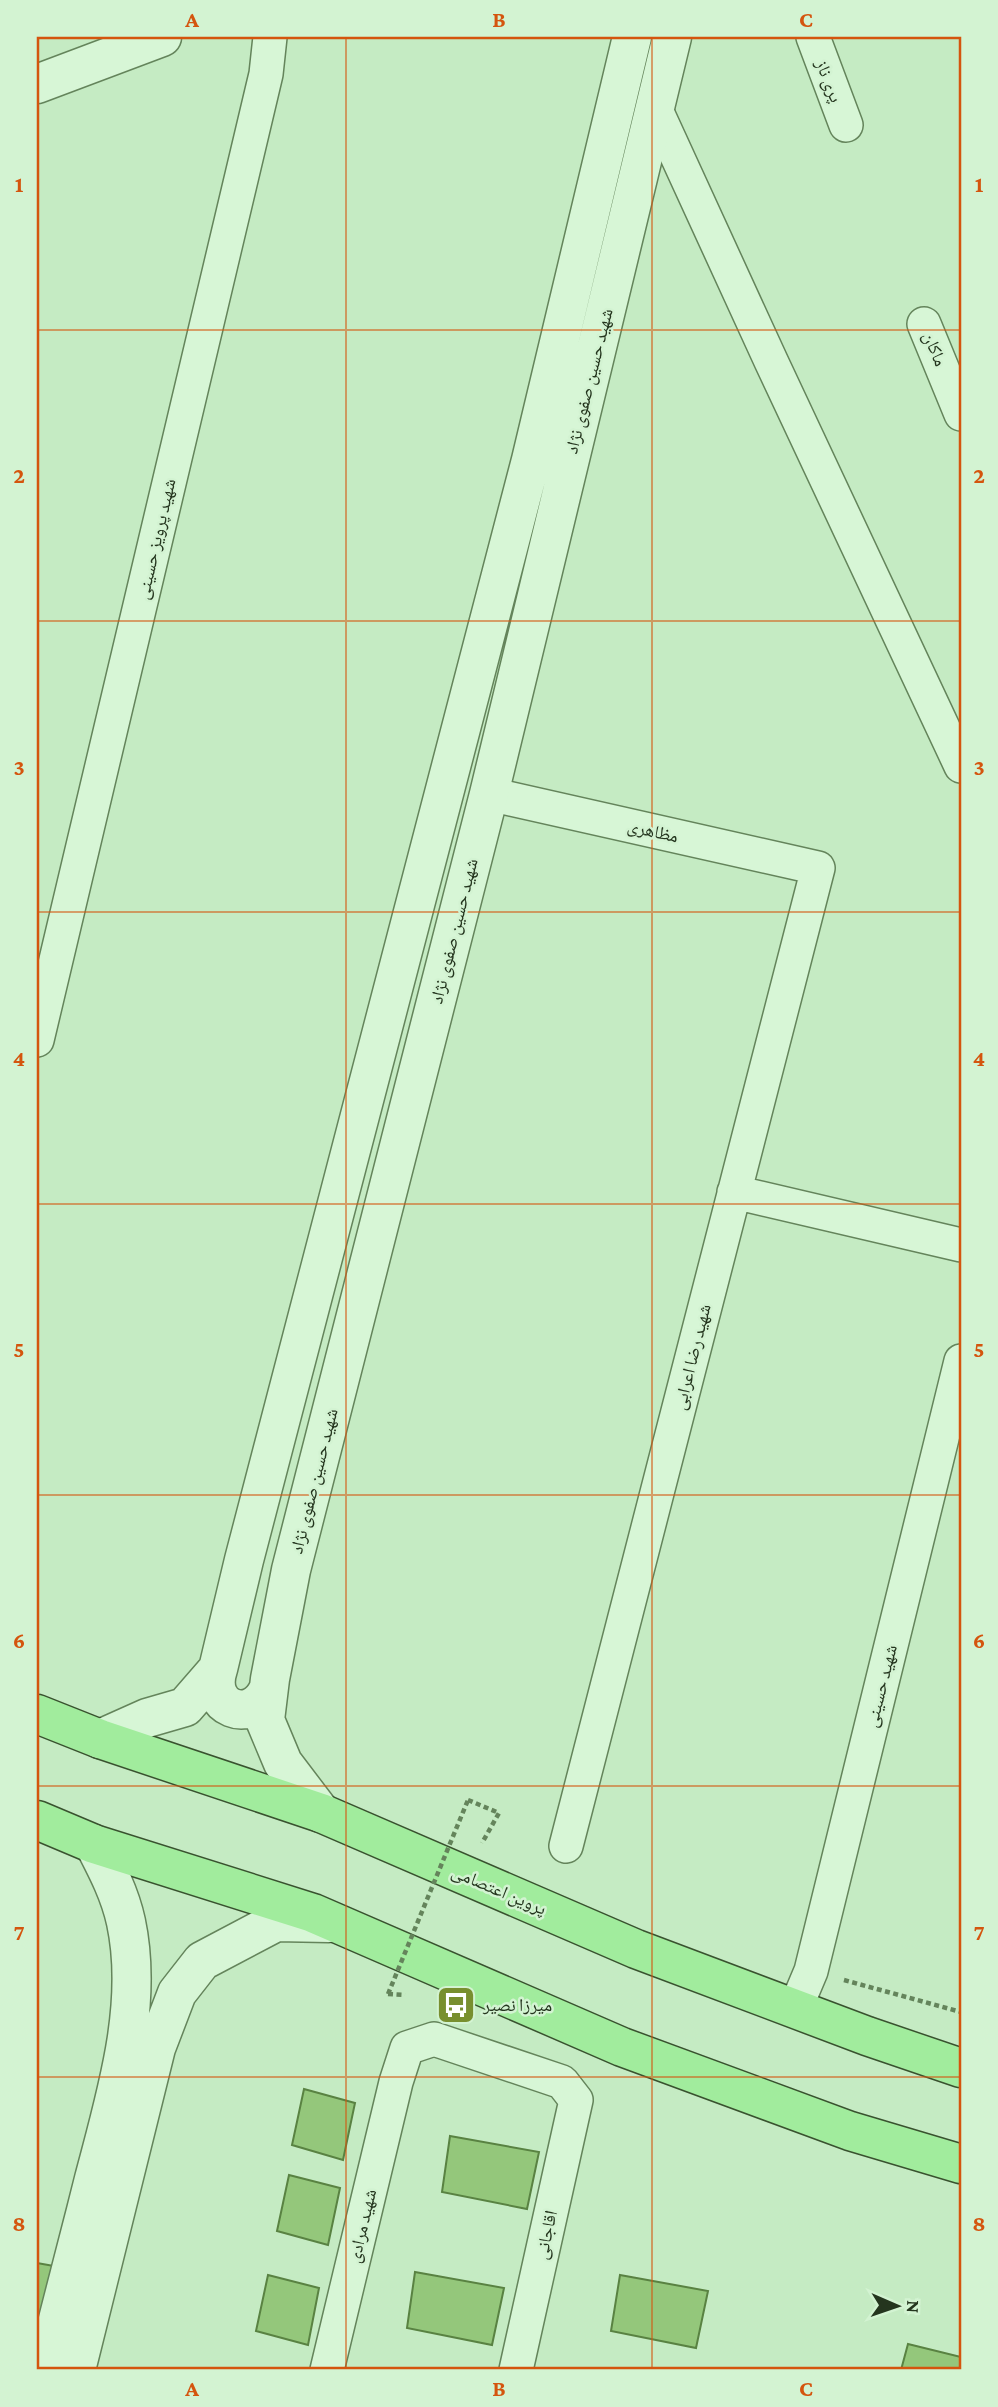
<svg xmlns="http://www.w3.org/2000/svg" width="998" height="2407" font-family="'Crimson Pro','Noto Naskh Arabic',serif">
<rect width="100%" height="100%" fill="#c5ebc3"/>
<path fill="#94c77b" stroke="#598242" stroke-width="2" d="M304,2089L355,2103L343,2160L292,2145Z
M450,2136L539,2152L527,2209L442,2192Z
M289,2175L340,2188L328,2245L277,2231Z
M37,2263L54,2266L37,2331Z
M415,2272L504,2288L492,2345L407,2328Z
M268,2275L319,2288L308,2345L256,2331Z
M620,2275L708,2291L696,2348L611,2331Z
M908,2344L961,2357V2370H901Z"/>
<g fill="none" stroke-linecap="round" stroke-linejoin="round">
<g stroke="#64845b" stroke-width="36">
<path id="minor" d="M813,37L846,125
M655,108L771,361L961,766
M924,324L961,414
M489,794L818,868L566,1846
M37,1040L266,74L270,37
M734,1192L961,1245
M795,2009L811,1971L961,1361
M327,2370L396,2082L407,2048L434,2039L562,2082L576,2100L516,2370"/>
</g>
<g stroke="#64845b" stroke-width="41">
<path id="tertiary" d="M37,84L162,37
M218,1669C205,1708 251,1726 268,1690
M100,1739L147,1718L185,1707L218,1669L244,1560L531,460L632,37
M321,1813L283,1763L265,1720L270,1679L291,1570L489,794L672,37
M45,2370C61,2307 78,2243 94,2179C115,2099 144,2006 126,1922C120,1894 107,1869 94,1844
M76,2370L156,2048L177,1993L202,1961L276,1922L329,1923"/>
</g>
<g stroke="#39522f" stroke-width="41">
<path id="primary" d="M37,1714L100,1739L321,1813L636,1949L867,2036L961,2068
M37,1820L94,1844L313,1913L622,2047L850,2131L961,2164"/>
</g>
<path stroke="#64845b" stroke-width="4.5" stroke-dasharray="5 3.5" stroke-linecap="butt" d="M468,1800L499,1813L482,1843
M844,1980L961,2012
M388,1994L405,1995"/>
<use href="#minor" stroke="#d7f6d6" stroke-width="33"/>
<use href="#tertiary" stroke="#d7f6d6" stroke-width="38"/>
<use href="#primary" stroke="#a1ec9d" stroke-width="38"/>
<path stroke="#64845b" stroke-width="4.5" stroke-dasharray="5 3.5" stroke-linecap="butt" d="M388,1994L468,1800"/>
</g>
<path fill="none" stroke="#d4550e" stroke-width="2" stroke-opacity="0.55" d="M346,37V2370M652,37V2370M37,330H961M37,621H961M37,912H961M37,1204H961M37,1495H961M37,1786H961M37,2077H961"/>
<defs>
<g id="bus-square" transform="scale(2.0125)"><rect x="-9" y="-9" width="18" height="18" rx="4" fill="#788f2f" stroke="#d3f3d2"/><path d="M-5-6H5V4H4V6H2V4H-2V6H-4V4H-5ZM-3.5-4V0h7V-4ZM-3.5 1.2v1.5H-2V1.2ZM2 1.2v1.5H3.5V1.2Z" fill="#fff"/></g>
</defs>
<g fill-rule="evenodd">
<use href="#bus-square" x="456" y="2005"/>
</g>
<g text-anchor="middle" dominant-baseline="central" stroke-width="5" stroke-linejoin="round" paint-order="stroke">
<g font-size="18" fill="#24351e" stroke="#d3f3d2">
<text transform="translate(829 81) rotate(69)">پری ناز</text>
<text transform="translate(935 349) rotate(68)">ماکان</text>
<text transform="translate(589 381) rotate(-76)">شهید حسین صفوی نژاد</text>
<text transform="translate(156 539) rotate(-77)">شهید پرویز حسینی</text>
<text transform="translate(653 831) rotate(13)">مظاهری</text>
<text transform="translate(454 931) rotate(-76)">شهید حسین صفوی نژاد</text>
<text transform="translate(692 1357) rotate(-76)">شهید رضا اعرابی</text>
<text transform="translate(314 1481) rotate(-76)">شهید حسین صفوی نژاد</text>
<text transform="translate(881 1686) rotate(-76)">شهید حسینی</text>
<text transform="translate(499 1890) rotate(23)">پروین اعتصامی</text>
<text transform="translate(362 2226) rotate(-77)">شهید مرادی</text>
<text transform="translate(546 2235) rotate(-78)">اقاجانی</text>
</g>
<g font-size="18" fill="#24351e" stroke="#d3f3d2" text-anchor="start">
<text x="483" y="2005">میرزا نصیر</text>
</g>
</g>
<rect width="998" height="2407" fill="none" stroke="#d3f3d2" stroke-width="77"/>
<g transform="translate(897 2306) rotate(92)" stroke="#d3f3d2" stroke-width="5" paint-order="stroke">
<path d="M0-5L12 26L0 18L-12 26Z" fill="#24351e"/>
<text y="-10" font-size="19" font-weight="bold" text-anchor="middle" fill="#24351e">N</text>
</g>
<rect x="38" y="38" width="922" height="2330" fill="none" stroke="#d4550e" stroke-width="2.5"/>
<g font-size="23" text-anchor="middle" font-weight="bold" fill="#d4550e">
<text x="192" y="27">A</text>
<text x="499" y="27">B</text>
<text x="806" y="27">C</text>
<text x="19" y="192">1</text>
<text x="979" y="192">1</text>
<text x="19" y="483">2</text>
<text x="979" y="483">2</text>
<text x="19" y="775">3</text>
<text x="979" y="775">3</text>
<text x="19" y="1066">4</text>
<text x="979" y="1066">4</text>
<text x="19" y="1357">5</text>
<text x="979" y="1357">5</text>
<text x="19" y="1648">6</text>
<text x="979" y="1648">6</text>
<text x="19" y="1940">7</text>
<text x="979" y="1940">7</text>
<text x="19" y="2231">8</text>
<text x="979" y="2231">8</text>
<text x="192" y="2396">A</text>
<text x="499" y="2396">B</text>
<text x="806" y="2396">C</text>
</g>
</svg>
